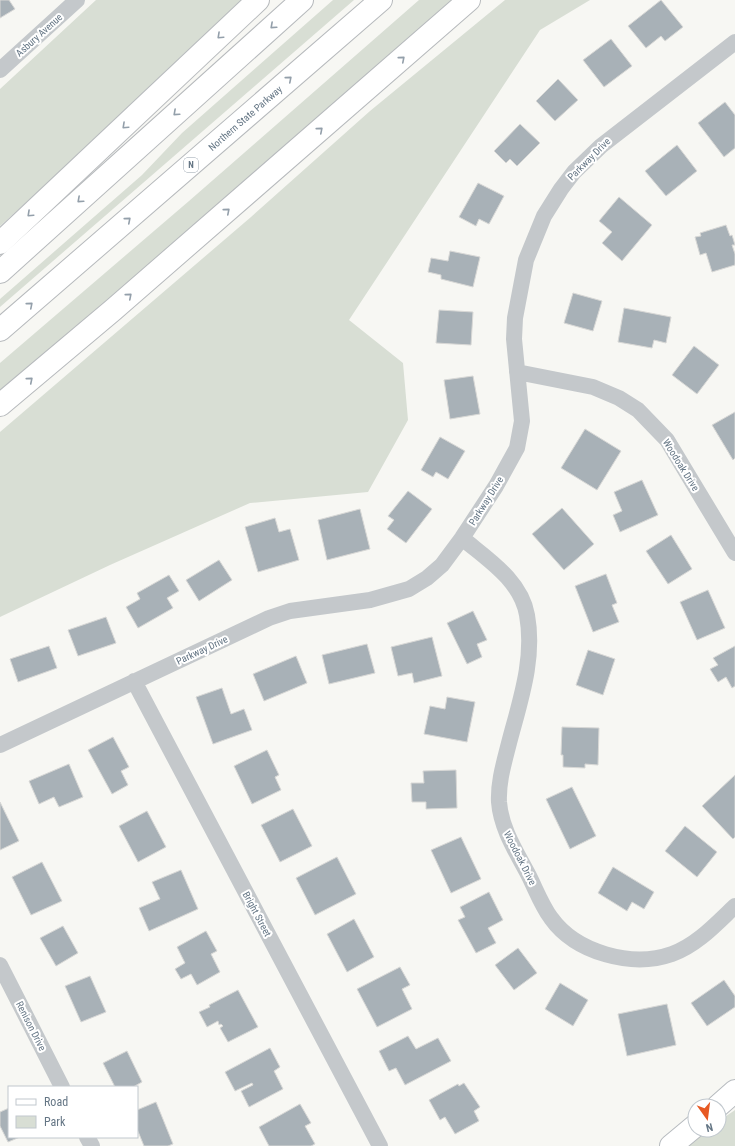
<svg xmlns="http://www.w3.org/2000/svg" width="735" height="1146" font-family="'Roboto Condensed',sans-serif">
<rect width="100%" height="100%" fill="#f7f7f3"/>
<path fill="#d8ded4" d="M96,0H243L80,154L0,226V89Z
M333,0H354L0,307V299L142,175L182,133Z
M419,0H455L411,39L272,157L146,270L0,392V363L189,201Z
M505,0H590L540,30L349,320L403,363L408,420L368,492L250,503L110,565L0,617V432L251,217L370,111Z
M735,1110V1146H683L706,1130H719V1121Z"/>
<path fill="#a8b1b7" stroke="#d8d8d6" d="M0,0H9L15,9L0,18Z
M661,0L683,27L665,41L661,36L646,48L628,26Z
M611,39L632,66L604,87L583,60Z
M558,79L578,100L555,121L536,101Z
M725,102L735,115V148L724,157L698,123Z
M520,124L540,143L517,166L510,159L506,163L494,151Z
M677,145L697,171L666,196L645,171Z
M478,183L504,196L489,224L479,219L476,226L459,217Z
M619,197L652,225L622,261L602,243L612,232L599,221Z
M726,225L730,236L732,235L735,245H732L735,254V265L712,272L706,253L700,255L695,237L701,236L700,233Z
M450,251L480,257L473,287L441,279V275L428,272L431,258L448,261Z
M573,293L602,301L593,331L564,323Z
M624,308L671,317L666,343L654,340L652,348L618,342Z
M439,310L473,312L471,345L436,343Z
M694,346L719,365L697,394L672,375Z
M473,376L480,414L450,419L444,380Z
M735,412V458L733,460L712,425Z
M585,429L621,451L597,490L561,468Z
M440,437L465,451L448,479L436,472L433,477L421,470Z
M642,480L658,515L620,532L613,515L622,511L614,492Z
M408,491L432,509L406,543L387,529L394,520L388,516Z
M562,508L594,544L564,570L532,534Z
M360,509L370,549L327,560L318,520Z
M275,518L279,532L290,529L299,560L258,572L245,527Z
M671,535L692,569L668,584L646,551Z
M219,560L232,580L199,601L186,580Z
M606,574L617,603L612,605L619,622L593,632L575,586Z
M169,575L179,591L167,598L173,608L138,628L126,607L140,599L137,593Z
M708,590L725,628L697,640L680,602Z
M473,611L487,640L477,644L482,657L467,664L447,623Z
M106,617L116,643L78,656L68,630Z
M432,637L442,676L414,683L412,673L398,676L391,647Z
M367,644L375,673L329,684L322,655Z
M49,646L57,668L18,682L10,659Z
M735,646V686L732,688L726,677L718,682L710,669L718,665L713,658Z
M588,650L615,659L603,695L576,685Z
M296,656L307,683L264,701L253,674Z
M222,688L231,714L244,709L252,730L213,744L196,697Z
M447,697L475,702L467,742L424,734L430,706L445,709Z
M562,727L599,728L598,765L585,764V768L563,767V755H561Z
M113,737L129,767L121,771L128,785L112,794L88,750Z
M267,750L279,775L275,777L281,790L252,804L234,766Z
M69,764L83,797L59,807L54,797L39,804L29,781Z
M456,770L457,808L426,809V802H412L411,783H424L423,771Z
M735,775V837L733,839L702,806Z
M572,787L596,836L570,849L546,799Z
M0,802L19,841L0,850Z
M293,809L312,846L280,862L261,825Z
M147,811L166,847L138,862L119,826Z
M685,826L717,852L697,877L665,851Z
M461,837L481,879L451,893L431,850Z
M337,857L356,894L315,915L296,878Z
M42,862L62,901L31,915L12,877Z
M613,867L654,892L644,909L632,902L627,911L598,893Z
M181,870L198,909L149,931L139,908L160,899L152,882Z
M489,892L503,920L488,928L496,943L476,953L458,920L465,917L460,907Z
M354,919L374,957L347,972L327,934Z
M63,926L78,953L56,966L40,938Z
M206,931L217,951L211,954L220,972L197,985L191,974L181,979L175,969L185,963L177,947Z
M518,948L537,973L514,990L495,965Z
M400,967L410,985L402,989L412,1009L377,1027L357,989Z
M90,976L106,1012L81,1022L65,986Z
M724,980L735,996V1007L707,1026L691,1003Z
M560,983L588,1000L573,1026L545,1009Z
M238,990L258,1027L228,1042L220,1028L223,1026L221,1024L219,1025L218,1021L207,1027L199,1012L210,1007L209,1005Z
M667,1004L676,1045L627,1056L618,1014Z
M408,1036L416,1049L438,1038L451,1061L405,1085L396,1068L389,1071L379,1051Z
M270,1048L280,1067L274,1071L283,1089L249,1107L241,1091L253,1085L252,1083L235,1091L225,1072Z
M127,1051L142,1082L133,1087H115L103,1063Z
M464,1083L480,1107L474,1111L479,1121L455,1134L445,1117L440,1120L429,1100L458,1084L459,1086Z
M156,1102L173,1144L168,1146H144L137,1129V1110Z
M300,1104L311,1123L305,1126L315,1144L311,1146H269L259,1127Z
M9,1108V1137H20L8,1142L0,1126V1112Z"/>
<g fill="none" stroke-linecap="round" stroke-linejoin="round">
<g stroke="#b7bbbf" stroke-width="24">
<path id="primary" d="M718,1106L735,1091
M671,1146L695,1126"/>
</g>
<g stroke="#b7babd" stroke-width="24">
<g id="highway">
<path d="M0,243L258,0"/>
<path d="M0,272L302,0"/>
<path id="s1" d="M0,330L381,0"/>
<path d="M0,405L113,310L469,0"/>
</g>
</g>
<path stroke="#c4c8cb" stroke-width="16" d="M0,70L77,0
M517,372L593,387L619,398L638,410L667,440L735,553
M462,538C487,559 521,580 527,615C535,659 520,701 509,743C504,763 498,782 499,802C501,829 517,853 529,876C536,890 542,906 551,918C576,953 632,968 672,954C697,945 716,924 735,906
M134,681L380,1146
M0,745L269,618L290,611L370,600L409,589L427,578L442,565L462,538L496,486L517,448L522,421L514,339L515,318L526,260L544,216L561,189L574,172L601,146L735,42
M0,965L62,1087
M87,1137L92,1146"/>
<use href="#primary" stroke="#fff" stroke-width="22"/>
<use href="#highway" stroke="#fff" stroke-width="22"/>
</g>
<defs><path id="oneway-chevron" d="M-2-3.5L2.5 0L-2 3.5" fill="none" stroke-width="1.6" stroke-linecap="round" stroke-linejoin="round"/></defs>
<g stroke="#939faa">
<use href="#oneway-chevron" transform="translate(273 26) rotate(138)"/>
<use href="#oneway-chevron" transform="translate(220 36) rotate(137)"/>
<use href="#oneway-chevron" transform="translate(402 59) rotate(-41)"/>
<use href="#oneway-chevron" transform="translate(289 79) rotate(-41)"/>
<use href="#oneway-chevron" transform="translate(176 113) rotate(138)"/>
<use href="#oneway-chevron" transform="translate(125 126) rotate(137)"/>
<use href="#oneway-chevron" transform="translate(320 130) rotate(-41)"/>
<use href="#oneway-chevron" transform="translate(80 200) rotate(138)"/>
<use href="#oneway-chevron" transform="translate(227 211) rotate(-41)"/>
<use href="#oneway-chevron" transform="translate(30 214) rotate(137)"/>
<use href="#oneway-chevron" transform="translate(128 220) rotate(-41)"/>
<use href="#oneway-chevron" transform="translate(129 296) rotate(-41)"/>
<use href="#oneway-chevron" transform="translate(30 305) rotate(-41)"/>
<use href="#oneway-chevron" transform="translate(30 380) rotate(-40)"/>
</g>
<g text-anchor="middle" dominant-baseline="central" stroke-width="4" stroke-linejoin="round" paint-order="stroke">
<rect fill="#fff" stroke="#939faa" stroke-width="1" x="184" y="158" width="14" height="14" rx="3"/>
<g font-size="9" font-weight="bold" fill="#657685">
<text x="191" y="165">N</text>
</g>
<g font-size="10" fill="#657685" stroke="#fff">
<text transform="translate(39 35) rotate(-42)">Asbury Avenue</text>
<text stroke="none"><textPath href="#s1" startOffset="324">Northern State Parkway</textPath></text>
<text transform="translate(589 159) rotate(-45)">Parkway Drive</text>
<text transform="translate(681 465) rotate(58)">Woodoak Drive</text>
<text transform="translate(486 501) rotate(-58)">Parkway Drive</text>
<text transform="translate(202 650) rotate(-25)">Parkway Drive</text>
<text transform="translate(520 858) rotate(63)">Woodoak Drive</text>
<text transform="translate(257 914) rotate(62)">Bright Street</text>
<text transform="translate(31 1026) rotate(63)">Renison Drive</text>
</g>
</g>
<rect x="8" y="1086" width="130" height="52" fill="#ffffff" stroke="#c1c8ce"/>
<rect x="16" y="1099" width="20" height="6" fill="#ffffff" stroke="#c1c8ce"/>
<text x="44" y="1106" font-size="12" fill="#657685">Road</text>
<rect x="16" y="1116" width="20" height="12" fill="#d8ded4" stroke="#c1c8ce"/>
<text x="44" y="1126" font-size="12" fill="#657685">Park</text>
<g transform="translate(707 1118) rotate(166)"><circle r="19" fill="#ffffff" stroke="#c1c8ce"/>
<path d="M0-3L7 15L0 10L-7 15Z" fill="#e75923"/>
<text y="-6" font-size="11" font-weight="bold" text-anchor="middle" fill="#657685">N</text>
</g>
</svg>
